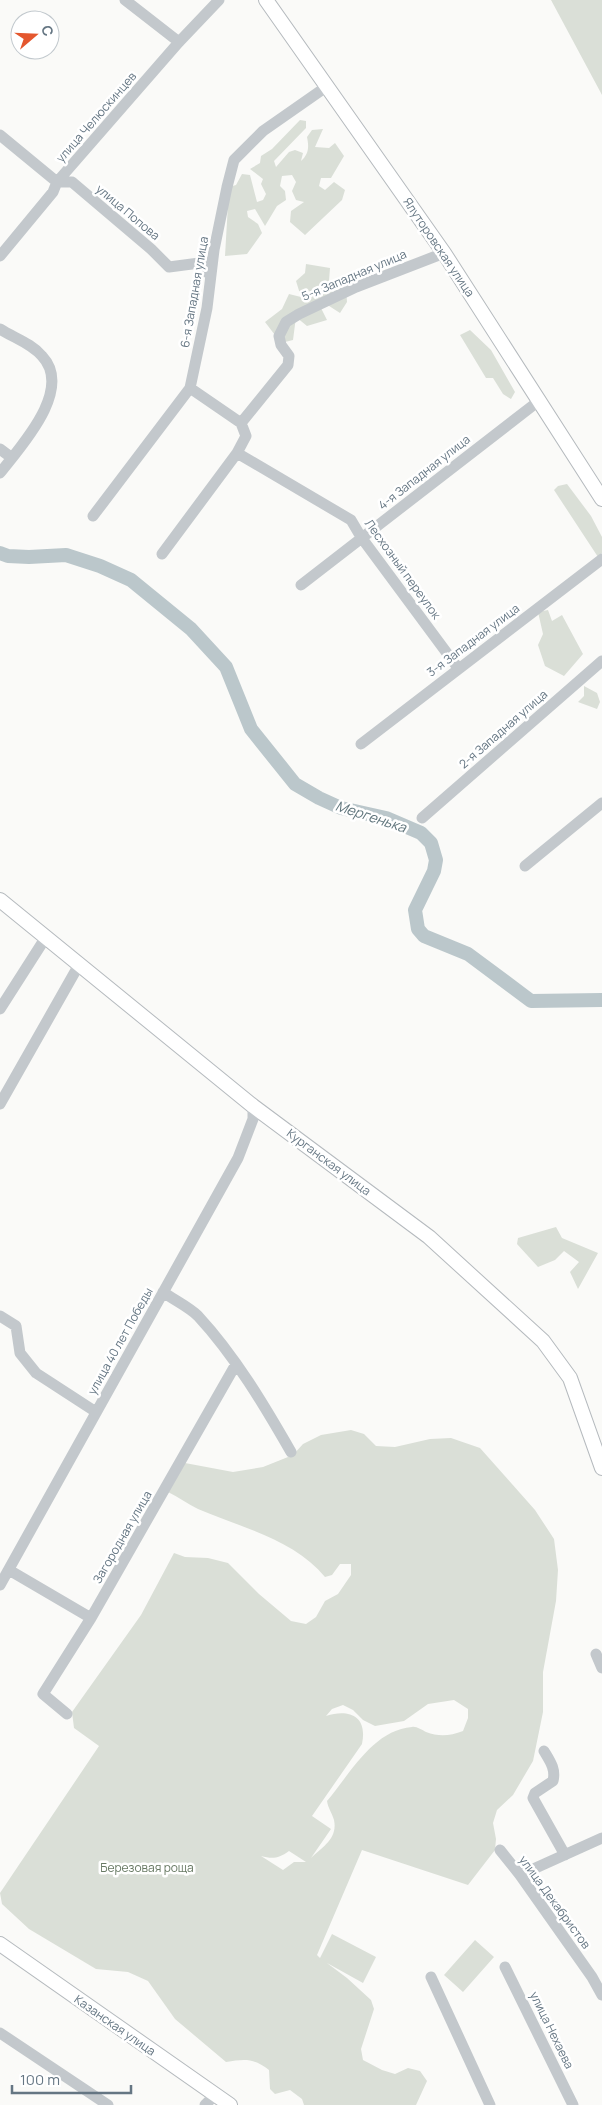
<svg xmlns="http://www.w3.org/2000/svg" width="602" height="2105" font-family="Manrope,sans-serif">
<rect width="100%" height="100%" fill="#fafaf8"/>
<path fill="#dadfd7" fill-rule="evenodd" d="M551,0H602V95Z
M300,120L306,121V128L274,161L276,167L289,152L295,150L303,153L301,161C309,154 309,147 307,137L312,130L323,129L315,147L329,148L335,143L344,156L331,178H321L319,186L325,190L334,182L345,190L342,200L305,235L290,222L291,211L304,202L296,200L292,191L296,182L292,175L282,176L280,186L285,191L286,200L277,206L265,226L255,209L247,211L248,217L258,224L262,233L247,254L225,256L229,187L236,185L242,174L250,175L257,202L263,200L266,194L261,184L263,179L250,169L260,163L261,156L272,149Z
M306,264L330,268L329,281L346,287L347,302L340,313L326,304L321,308L327,320L307,326L296,317L293,340L281,343L265,322L282,309L289,294L301,297L296,281L305,273Z
M470,330L491,350L515,392L511,399L503,394L493,378H486L460,335Z
M567,484L591,516L602,537V553L598,557L554,490L558,486Z
M548,610L552,621L562,615L583,654L564,676L545,666L538,645L543,634L538,612Z
M584,686L597,693L600,702L597,709L578,702L584,696Z
M556,1227L562,1238L598,1253L578,1289L570,1272L579,1262L564,1251L555,1260L538,1267L517,1244L518,1238Z
M351,1430L364,1434L376,1446L395,1447L430,1439L451,1438L480,1448L535,1510L554,1539L558,1570L556,1601L543,1672V1712L533,1761L513,1795L497,1810L493,1823L496,1839L495,1850L468,1885L362,1850L317,1955L320,1958L332,1934L376,1957L363,1983L327,1963L347,1978L371,2000L374,2009L361,2049L363,2060L382,2070L395,2074L408,2068L420,2071L427,2081L416,2105H304L302,2099L290,2090L275,2094L270,2089L269,2070C254,2058 245,2059 226,2062L175,2019L148,1981L128,1972L96,1969L29,1929L2,1904L0,1893L99,1746L74,1728L72,1712L141,1615L174,1553L185,1557L208,1558L228,1563L259,1594L291,1621L306,1624L316,1617L325,1601L338,1594L351,1575V1564H340L332,1575L325,1577C295,1540 240,1527 198,1509C188,1504 178,1497 168,1492L185,1463L233,1472L263,1467L293,1455L303,1444L321,1435ZM454,1700L468,1709V1718L463,1731C450,1736 439,1737 426,1732C422,1730 416,1726 412,1727C373,1730 350,1774 327,1801C328,1808 332,1813 334,1820C338,1839 322,1847 311,1858L331,1829L312,1816L362,1744C368,1715 348,1709 326,1716L332,1709L343,1705L353,1710L363,1720L375,1726L404,1721L428,1704ZM289,1851L306,1862H294L283,1870L261,1856C272,1859 278,1859 289,1851Z
M475,1940L494,1957L463,1992L444,1975Z"/>
<g fill="none" stroke-linecap="round" stroke-linejoin="round">
<path stroke="#bbc7cb" stroke-width="14" d="M0,553L8,556L29,557L66,555L100,566L131,580L191,629L226,667L251,729L295,784L319,798L341,808L386,818L421,833L431,843L436,860L434,871L415,910L418,929L424,936L468,954L531,1001L602,1000"/>
<g stroke="#b5babe" stroke-width="16">
<path id="major" d="M266,0L444,253L602,499
M0,900L253,1106L429,1237L543,1341L570,1378L602,1468
M0,1944L230,2105"/>
</g>
<path stroke="#c3c8cc" stroke-width="11" d="M125,0L179,42
M0,135L57,182H72L151,249L169,267L207,262L208,273
M0,256L53,192L57,182L179,42L219,0
M0,329C14,338 31,343 42,356C74,390 20,447 0,473
M190,388L241,423
M0,449L12,458
M237,453L351,520L361,537L458,668
M93,516L190,388L207,308L214,250L227,187L234,160L263,131L326,87
M162,554L237,453L246,436L241,423L288,365L289,356L281,345L279,336L286,322L299,314L356,287L444,253
M301,585L540,400
M361,744L602,559
M422,818L602,661
M525,866L602,803
M0,1009L46,937
M0,1104L80,963
M163,1292C174,1300 189,1307 198,1316C235,1356 264,1405 291,1452
M0,1316L16,1326L20,1353L36,1373L96,1412
M9,1570L91,1618
M0,1585L238,1158L253,1119V1106
M596,1654L602,1668
M67,1714L43,1694L91,1618L236,1364
M544,1751C550,1761 556,1769 553,1781L535,1793L533,1798L565,1855
M500,1850L520,1875L592,1977L602,1995
M520,1875L602,1838
M505,1967L573,2105
M431,1977L490,2105
M0,2033L108,2105
M205,2105L215,2095"/>
<use href="#major" stroke="#fff" stroke-width="14"/>
</g>
<g text-anchor="middle" dominant-baseline="central" stroke-width="5" stroke-linejoin="round" paint-order="stroke">
<g font-size="12" fill="#657683" stroke="#fff">
<text transform="translate(96 117) rotate(-49)">улица Челюскинцев</text>
<text transform="translate(128 212) rotate(40)">улица Попова</text>
<text transform="translate(439 247) rotate(56)">Ялуторовская улица</text>
<text transform="translate(354 275) rotate(-23)">5-я Западная улица</text>
<text transform="translate(194 292) rotate(-80)">6-я Западная улица</text>
<text transform="translate(424 472) rotate(-38)">4-я Западная улица</text>
<text transform="translate(403 569) rotate(54)">Лесхозный переулок</text>
<text transform="translate(473 640) rotate(-37)">3-я Западная улица</text>
<text transform="translate(503 729) rotate(-41)">2-я Западная улица</text>
<text transform="translate(329 1162) rotate(37)">Курганская улица</text>
<text transform="translate(120 1341) rotate(-61)">улица 40 лет Победы</text>
<text transform="translate(122 1537) rotate(-60)">Загородная улица</text>
<text transform="translate(555 1902) rotate(54)">улица Декабристов</text>
<text transform="translate(115 2025) rotate(35)">Казанская улица</text>
<text transform="translate(552 2030) rotate(64)">улица Нехаева</text>
</g>
<g font-size="12" fill="#687a64" stroke="#fff">
<text x="147" y="1867">Березовая роща</text>
</g>
<g font-size="14" font-style="italic" fill="#60757c" stroke="#fff">
<text transform="translate(371 816) rotate(18)">Мергенька</text>
</g>
</g>
<g transform="translate(35 35) rotate(71)"><circle r="24" fill="#ffffff" stroke="#c1c8cd"/>
<path d="M0-4L9 19L0 12L-9 19Z" fill="#e4572e"/>
<text y="-8" font-size="14" font-weight="bold" text-anchor="middle" fill="#657683">С</text>
</g>
<path d="M12 2085v8h119v-8" fill="none" stroke="#657683" stroke-width="2.5"/>
<text x="20" y="2085" font-size="15" fill="#657683" stroke="#ffffff" stroke-width="4" paint-order="stroke">100 m</text>
</svg>
